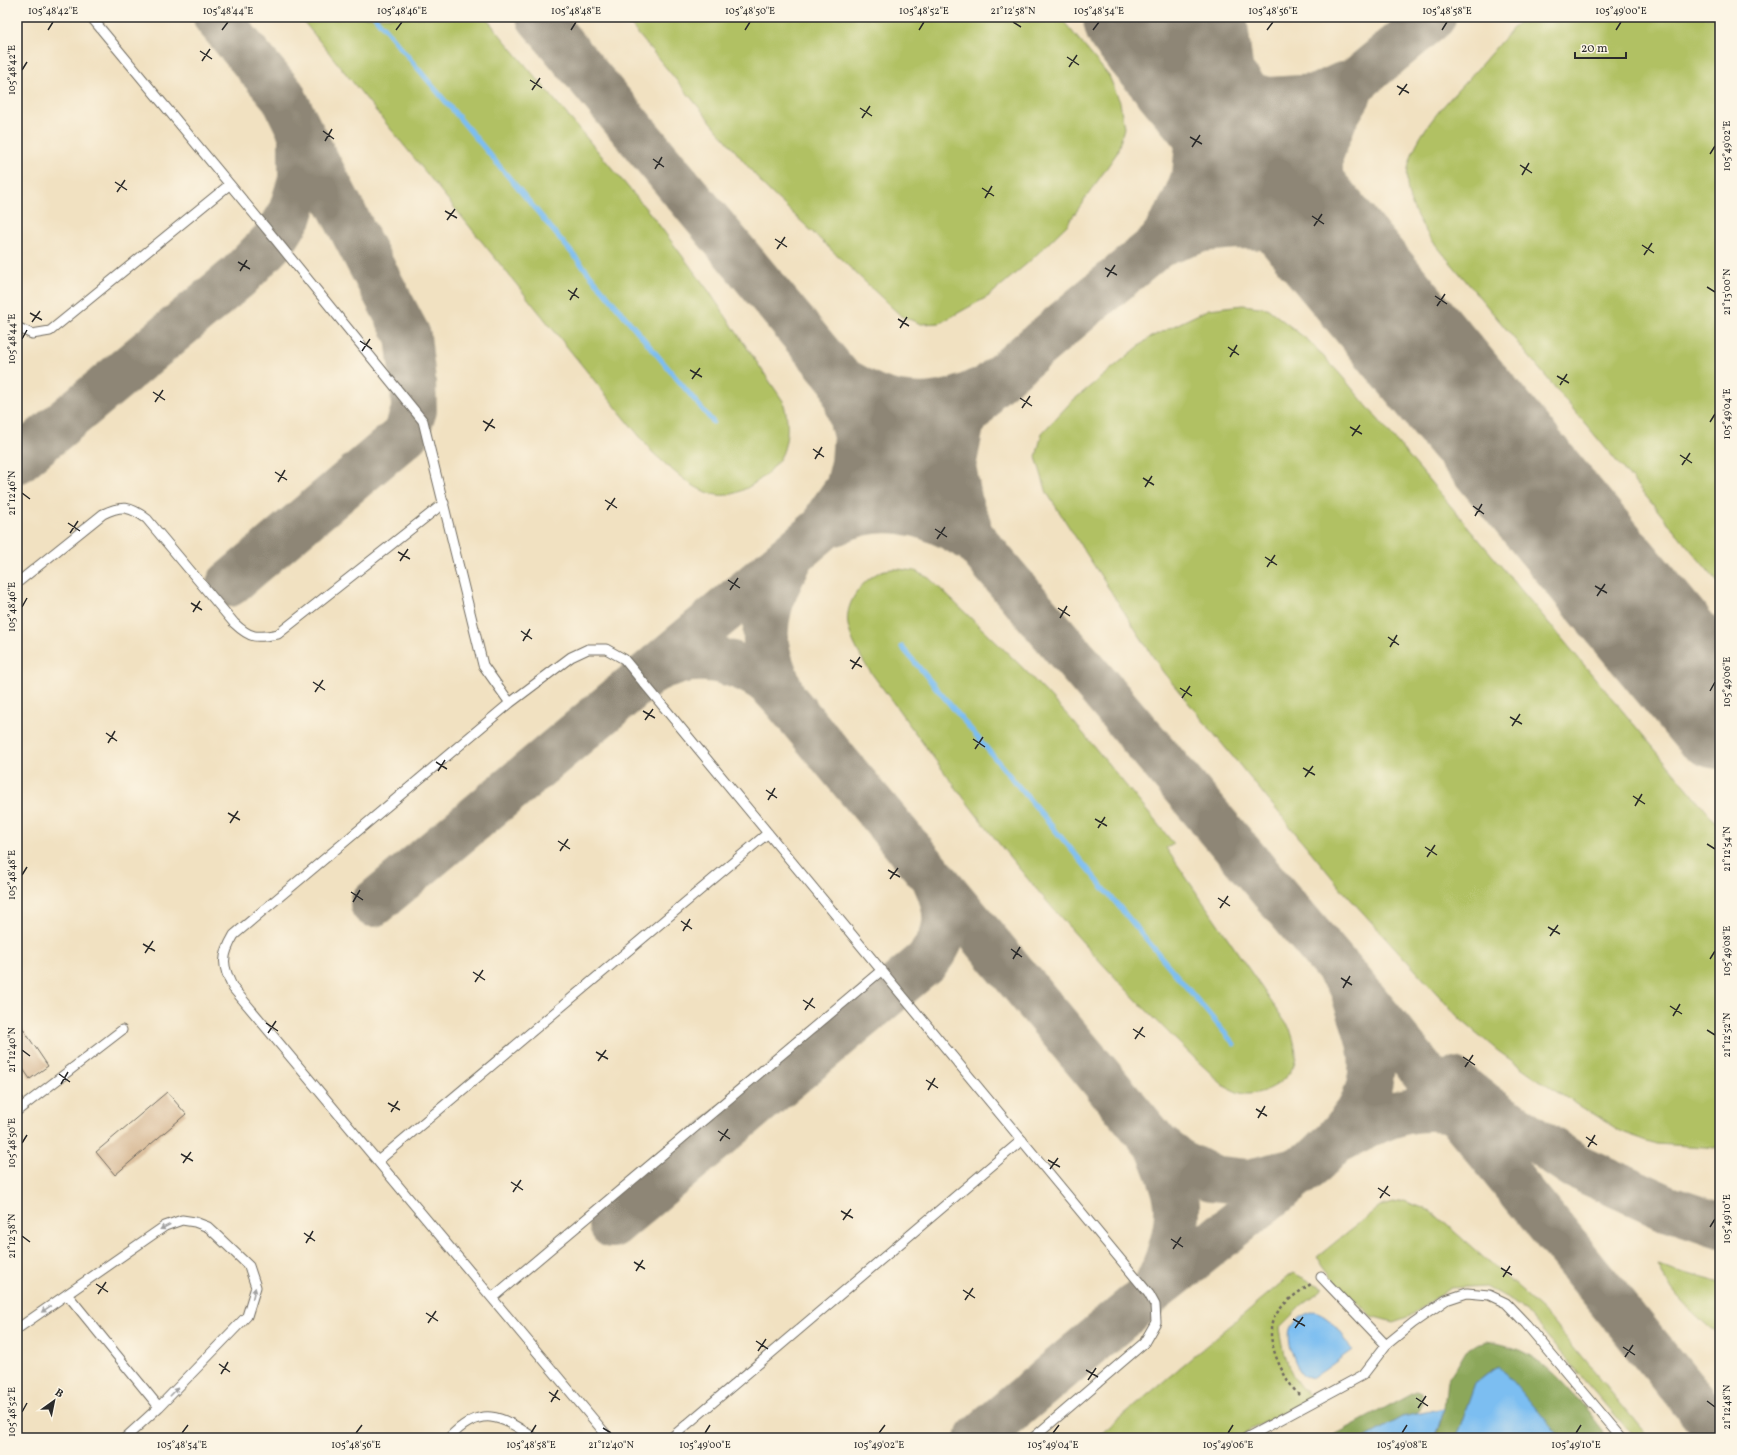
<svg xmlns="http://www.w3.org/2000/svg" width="1737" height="1455" font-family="Vollkorn,serif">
<rect width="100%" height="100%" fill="#fcf5e5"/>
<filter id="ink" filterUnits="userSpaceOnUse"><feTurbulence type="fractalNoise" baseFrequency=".025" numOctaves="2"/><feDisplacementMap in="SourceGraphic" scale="8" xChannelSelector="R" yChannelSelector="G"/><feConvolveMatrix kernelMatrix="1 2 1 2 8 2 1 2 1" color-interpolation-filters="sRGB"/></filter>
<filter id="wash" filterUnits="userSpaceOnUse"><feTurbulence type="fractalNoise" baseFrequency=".012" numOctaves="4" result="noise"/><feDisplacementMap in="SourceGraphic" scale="16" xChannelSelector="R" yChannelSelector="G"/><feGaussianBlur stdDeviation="0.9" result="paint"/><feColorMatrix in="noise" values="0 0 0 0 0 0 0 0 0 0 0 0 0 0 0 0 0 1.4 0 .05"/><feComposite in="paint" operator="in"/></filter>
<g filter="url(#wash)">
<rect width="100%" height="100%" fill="#f1e1c1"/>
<path fill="#b1c164" stroke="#6e7648" d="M300,17H485L653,217L708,290L783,401C788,417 789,432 784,449C778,471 740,499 717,495C691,490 673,470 653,453Z
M624,17H1060L1109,76L1120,102L1124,128L1117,153L1067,225L1030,261L989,296L940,323L921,324L901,316L765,187Z
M1524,17H1720V585L1430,238C1419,221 1405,198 1407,176C1410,134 1453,97 1479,67C1494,50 1508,32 1524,17Z
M1243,305L1267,308L1310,342L1340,374L1720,827V1148L1656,1144L1622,1132L1552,1089L1498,1051L1460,1019L1344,892L1163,672L1047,493L1036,457L1042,433L1071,402L1149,338L1209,309Z
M898,569L915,571L929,578L1020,665L1073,721L1174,844L1166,848L1290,1029C1293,1038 1296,1047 1296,1056C1294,1078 1269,1093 1249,1094C1240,1095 1231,1089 1223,1085C1155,1022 1091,954 1032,884C973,814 921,740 867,667C859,654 851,640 848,625C844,604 862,580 880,572C885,569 892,569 898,569Z
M1404,1201L1431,1211L1543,1310L1649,1438H1635L1520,1305L1486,1286L1450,1288L1410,1316L1393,1322L1371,1316L1337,1284L1317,1257L1380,1206Z
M1657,1265L1720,1283V1337C1696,1315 1671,1295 1657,1265Z
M1293,1273L1324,1288L1303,1304L1280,1327C1283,1351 1289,1382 1312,1397L1236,1438H1096Z"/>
<path fill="#8ca75a" stroke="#5c6942" d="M1487,1341C1496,1343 1506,1345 1514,1348C1553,1362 1583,1407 1608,1438H1561L1498,1365L1475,1384L1456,1438H1435L1445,1408L1448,1380L1465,1351L1476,1344Z
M1416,1391L1421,1393L1422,1403L1417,1414L1402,1417L1365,1438H1329Z"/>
<path fill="#7bbef1" stroke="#53748e" d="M1314,1311C1333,1316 1342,1335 1352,1350L1312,1379C1309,1378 1305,1377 1303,1375C1295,1366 1285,1338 1291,1327C1295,1319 1307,1314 1314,1311Z
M1499,1365L1561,1438H1456L1475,1384Z
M1445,1408L1434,1438H1365L1402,1417Z"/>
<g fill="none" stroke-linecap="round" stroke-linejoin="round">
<path stroke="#7bbef1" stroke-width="5" d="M375,17L713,422
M902,647L1234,1044"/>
<path stroke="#8e8676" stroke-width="46" d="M539,17L995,565L1350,982L1720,1434
M1224,17L1233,91L1227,120
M1343,85L1317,97L1268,100L1222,88L1190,77L1199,133L1195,175L1183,205L1160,244L1202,229L1236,226L1271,227L1308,238L1344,261
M1344,261L1329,227L1320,192V156L1335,117L1349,94
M846,382C856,387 866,394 877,398C910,410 948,408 979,391
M17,461L238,277L275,239L290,215L301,180V133L283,96L216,17
M829,515L848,488L854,463L856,436L843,385
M834,523C878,500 926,510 966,536
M968,524L961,509L953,466L962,421L979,401
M229,584L406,434L414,410L413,381L408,336L302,134
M654,670C690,652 728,657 762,678C770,683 777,692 784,699L1158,1146L1178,1161L1211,1178L1249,1182L1292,1172L1315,1161
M784,699C779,686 773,672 769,658C759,623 773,590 790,559
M373,904L792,554L1087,304L1433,17
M1453,1081L1486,1107L1575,1166L1666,1207L1720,1225
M1335,1142C1388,1114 1415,1099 1476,1116
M612,1225L926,962C950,934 950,913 935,880
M1154,1290C1168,1263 1178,1235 1177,1205C1176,1187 1165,1163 1158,1146
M978,1438L1154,1290L1315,1161C1349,1129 1379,1097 1370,1047C1367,1030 1360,1013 1355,997"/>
<path stroke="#8e8676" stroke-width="114" d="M1140,17L1720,712"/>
</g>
<g id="blocks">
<path fill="#d1af88" d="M21,1026L48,1066L30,1079L17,1060V1029Z
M17,1091L24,1100L17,1105Z
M167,1092L186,1114L115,1175L96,1152Z"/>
</g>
</g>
<g filter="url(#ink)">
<use href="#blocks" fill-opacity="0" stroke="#706b60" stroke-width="1"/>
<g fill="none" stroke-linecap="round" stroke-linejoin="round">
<g stroke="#706b60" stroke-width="11">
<path id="service" d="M91,17L275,239L423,421L483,665L510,703
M17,327L32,334L50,331L229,185
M17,583L103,514C122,505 130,506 147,519L234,623C251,639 256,638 278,634L444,503
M17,1111L122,1030
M378,1161L768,833
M1321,1277L1386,1345
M67,1294L159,1407
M492,1298L882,970
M17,1329L165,1226L182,1220L195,1222L208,1227L249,1266L256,1287L247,1316L159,1407L125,1438
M449,1438C480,1405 501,1415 534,1438
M609,1438L233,988C222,965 221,957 234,935L510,703L571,657L588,649H606L624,659L1149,1294L1155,1305L1156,1322L1144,1343L1033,1438
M671,1438L1022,1140
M1246,1438L1363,1375L1386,1345L1413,1323L1446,1300L1467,1293L1489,1295L1506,1303L1526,1324L1622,1438"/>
</g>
<path stroke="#706b60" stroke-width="2.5" stroke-dasharray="3 3" stroke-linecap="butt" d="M1299,1395C1284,1380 1263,1338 1274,1318C1282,1303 1297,1293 1311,1284"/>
<use href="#service" stroke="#fff" stroke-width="9"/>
</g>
<defs><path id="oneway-solid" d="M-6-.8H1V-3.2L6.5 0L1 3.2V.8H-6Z"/></defs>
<g fill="#a0a0a0">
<use href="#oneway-solid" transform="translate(165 1227) rotate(153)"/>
<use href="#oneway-solid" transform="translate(254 1293) rotate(-76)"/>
<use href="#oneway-solid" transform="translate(46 1309) rotate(145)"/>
<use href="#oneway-solid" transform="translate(174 1392) rotate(-46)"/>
</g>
</g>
<path fill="none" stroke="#2b2b2b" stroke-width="1.5" d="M1013,22L1021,27M48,30L53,22M222,30L228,22M396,30L402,22M571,30L576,22M745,30L750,22M919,30L924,22M1093,30L1099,22M1267,30L1273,22M1442,30L1447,22M1616,30L1621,22M200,51L212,59M1067,57L1079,65M202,61L210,49M1069,67L1077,55M22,70L27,62M530,80L542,88M1397,86L1409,93M532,90L540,78M1399,95L1407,84M860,108L872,116M862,118L870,106M323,131L334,139M1190,137L1202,144M325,141L332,129M1192,147L1200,135M1710,154L1715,146M653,159L664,167M1520,165L1532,173M655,169L662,157M1522,175L1529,163M115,182L127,190M982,188L994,196M117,192L125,180M985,198L992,186M445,211L457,218M1312,216L1324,224M447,220L455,209M1314,226L1322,214M775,239L787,247M1642,245L1654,253M777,249L785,237M1644,255L1652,243M238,262L250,269M1105,268L1117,275M240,271L247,260M1107,277L1115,265M1707,287L1715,292M568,290L579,298M1435,296L1447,304M570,300L577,288M1437,306L1445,294M30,313L42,320M898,319L909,326M32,322L40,311M900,328L907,317M22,339L27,330M360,341L372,349M1228,347L1239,355M362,351L370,339M1230,357L1237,345M690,370L702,377M1557,376L1569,383M692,379L700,368M1560,385L1567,374M153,392L165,400M1020,398L1032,406M155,402L163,390M1022,408L1030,396M483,421L495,428M1710,422L1715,414M1350,427L1362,434M485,431L493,419M1352,436L1360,425M813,449L824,457M1680,455L1692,463M815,459L822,447M1682,465L1690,453M275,472L287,480M1143,478L1154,485M278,482L285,470M1145,487L1152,476M22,493L30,499M605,500L617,508M1473,506L1484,514M607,510L615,498M1475,516L1482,504M68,523L80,531M935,529L947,537M70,533L78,521M937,539L945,527M398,552L410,559M1265,557L1277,565M400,561L408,549M1267,567L1275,555M728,580L740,588M1595,586L1607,593M730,590L738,578M1597,596L1605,584M191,603L202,610M22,607L27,598M1058,608L1070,616M193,612L200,601M1060,618L1067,606M521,631L532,639M1388,637L1399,645M523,641L530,629M1390,647L1397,635M850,660L862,667M852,669L860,657M313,682L325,690M1180,688L1192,696M1710,691L1715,682M315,692L323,680M1182,698L1190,686M643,711L655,718M1510,717L1522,724M645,720L653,709M1512,726L1520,714M106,733L117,741M973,739L985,747M108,743L115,731M975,749L983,737M436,762L447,769M1303,768L1315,775M438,771L445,760M1305,777L1313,766M766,790L777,798M1633,796L1645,804M768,800L775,788M1635,806L1642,794M228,813L240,820M1095,819L1107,826M230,823L238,811M1098,828L1105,817M558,841L570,849M1707,844L1715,849M1425,847L1437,855M560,851L568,839M1427,857L1435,845M888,870L900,877M22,875L27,867M890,879L898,868M351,892L363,900M1218,898L1230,906M353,902L360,890M1220,908L1228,896M681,921L692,929M1548,927L1560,934M683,931L690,919M1550,936L1558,925M143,944L155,951M1011,949L1022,957M145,953L153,941M1013,959L1020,947M1710,959L1715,951M473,972L485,980M1341,978L1352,985M475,982L483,970M1343,988L1350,976M803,1000L815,1008M1670,1006L1682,1014M805,1010L813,998M1673,1016L1680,1004M266,1023L278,1031M1133,1029L1145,1037M1707,1030L1715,1035M268,1033L276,1021M1135,1039L1143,1027M22,1050L30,1056M596,1052L608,1059M1463,1057L1475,1065M598,1061L606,1050M1465,1067L1473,1055M59,1074L70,1082M926,1080L938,1088M61,1084L68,1072M928,1090L935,1078M388,1103L400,1110M1256,1109L1267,1116M391,1112L398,1101M1258,1118L1265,1106M718,1131L730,1139M1586,1137L1597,1145M720,1141L728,1129M22,1143L27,1135M1588,1147L1595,1135M181,1154L193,1161M1048,1160L1060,1167M183,1163L191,1152M1050,1169L1058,1158M511,1182L523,1190M1378,1188L1390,1196M513,1192L521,1180M1380,1198L1388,1186M841,1211L853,1218M843,1220L851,1209M1710,1227L1715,1219M304,1233L315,1241M22,1236L30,1242M1171,1239L1183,1247M306,1243L313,1231M1173,1249L1181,1237M634,1262L645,1269M1501,1268L1512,1275M636,1271L643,1260M1503,1277L1510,1266M96,1284L108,1292M963,1290L975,1298M98,1294L106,1282M965,1300L973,1288M426,1313L438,1321M1293,1319L1305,1326M428,1323L436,1311M1295,1328L1303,1317M756,1341L768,1349M1623,1347L1635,1355M758,1351L766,1339M1625,1357L1633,1345M219,1364L230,1372M1086,1370L1098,1377M221,1374L228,1362M1088,1380L1096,1368M549,1392L560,1400M1416,1398L1428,1406M1707,1401L1715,1407M551,1402L558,1390M1418,1408L1426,1396M22,1412L27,1403M603,1428L611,1433M182,1433L188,1425M356,1433L362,1425M531,1433L536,1425M705,1433L710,1425M879,1433L885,1425M1053,1433L1059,1425M1228,1433L1233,1425M1402,1433L1407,1425M1576,1433L1581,1425"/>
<rect width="1737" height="1455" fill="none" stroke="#fcf5e5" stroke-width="44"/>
<g transform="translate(54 1401) rotate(33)" stroke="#fcf5e5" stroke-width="3" paint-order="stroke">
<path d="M0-3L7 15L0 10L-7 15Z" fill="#2b2b2b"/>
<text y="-6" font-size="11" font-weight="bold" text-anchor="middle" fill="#2b2b2b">B</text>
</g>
<path d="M1575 52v6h51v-6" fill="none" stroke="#2b2b2b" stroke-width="2"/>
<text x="1581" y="52" font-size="12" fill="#2b2b2b" stroke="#fcf5e5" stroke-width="3" paint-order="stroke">20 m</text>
<rect x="22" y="22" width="1693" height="1411" fill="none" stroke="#2b2b2b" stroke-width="1.5"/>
<g font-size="10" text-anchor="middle" fill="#2b2b2b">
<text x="53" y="14">105°48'42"E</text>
<text x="228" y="14">105°48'44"E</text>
<text x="402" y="14">105°48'46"E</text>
<text x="576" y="14">105°48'48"E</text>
<text x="750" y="14">105°48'50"E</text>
<text x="924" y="14">105°48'52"E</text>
<text x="1013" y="14">21°12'58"N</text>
<text x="1099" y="14">105°48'54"E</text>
<text x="1273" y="14">105°48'56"E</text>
<text x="1447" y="14">105°48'58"E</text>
<text x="1621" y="14">105°49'00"E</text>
<text transform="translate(11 70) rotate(-90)" y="4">105°48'42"E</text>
<text transform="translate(1726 146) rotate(-90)" y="4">105°49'02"E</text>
<text transform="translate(1726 292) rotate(-90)" y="4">21°13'00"N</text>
<text transform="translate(11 339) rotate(-90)" y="4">105°48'44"E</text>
<text transform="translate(1726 414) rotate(-90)" y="4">105°49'04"E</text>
<text transform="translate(11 493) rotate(-90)" y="4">21°12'46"N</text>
<text transform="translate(11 607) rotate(-90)" y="4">105°48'46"E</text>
<text transform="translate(1726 682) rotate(-90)" y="4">105°49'06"E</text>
<text transform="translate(1726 849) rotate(-90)" y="4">21°12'54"N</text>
<text transform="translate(11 875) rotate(-90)" y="4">105°48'48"E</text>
<text transform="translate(1726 951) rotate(-90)" y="4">105°49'08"E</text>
<text transform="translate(1726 1035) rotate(-90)" y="4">21°12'52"N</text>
<text transform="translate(11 1050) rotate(-90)" y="4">21°12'40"N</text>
<text transform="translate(11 1143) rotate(-90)" y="4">105°48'50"E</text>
<text transform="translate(1726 1219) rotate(-90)" y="4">105°49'10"E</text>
<text transform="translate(11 1236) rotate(-90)" y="4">21°12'38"N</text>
<text transform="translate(1726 1407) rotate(-90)" y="4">21°12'48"N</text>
<text transform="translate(11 1412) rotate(-90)" y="4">105°48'52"E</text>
<text x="182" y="1448">105°48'54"E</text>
<text x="356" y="1448">105°48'56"E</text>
<text x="531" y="1448">105°48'58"E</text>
<text x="611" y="1448">21°12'40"N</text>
<text x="705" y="1448">105°49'00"E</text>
<text x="879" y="1448">105°49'02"E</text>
<text x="1053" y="1448">105°49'04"E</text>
<text x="1228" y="1448">105°49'06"E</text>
<text x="1402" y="1448">105°49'08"E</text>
<text x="1576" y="1448">105°49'10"E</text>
</g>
</svg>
